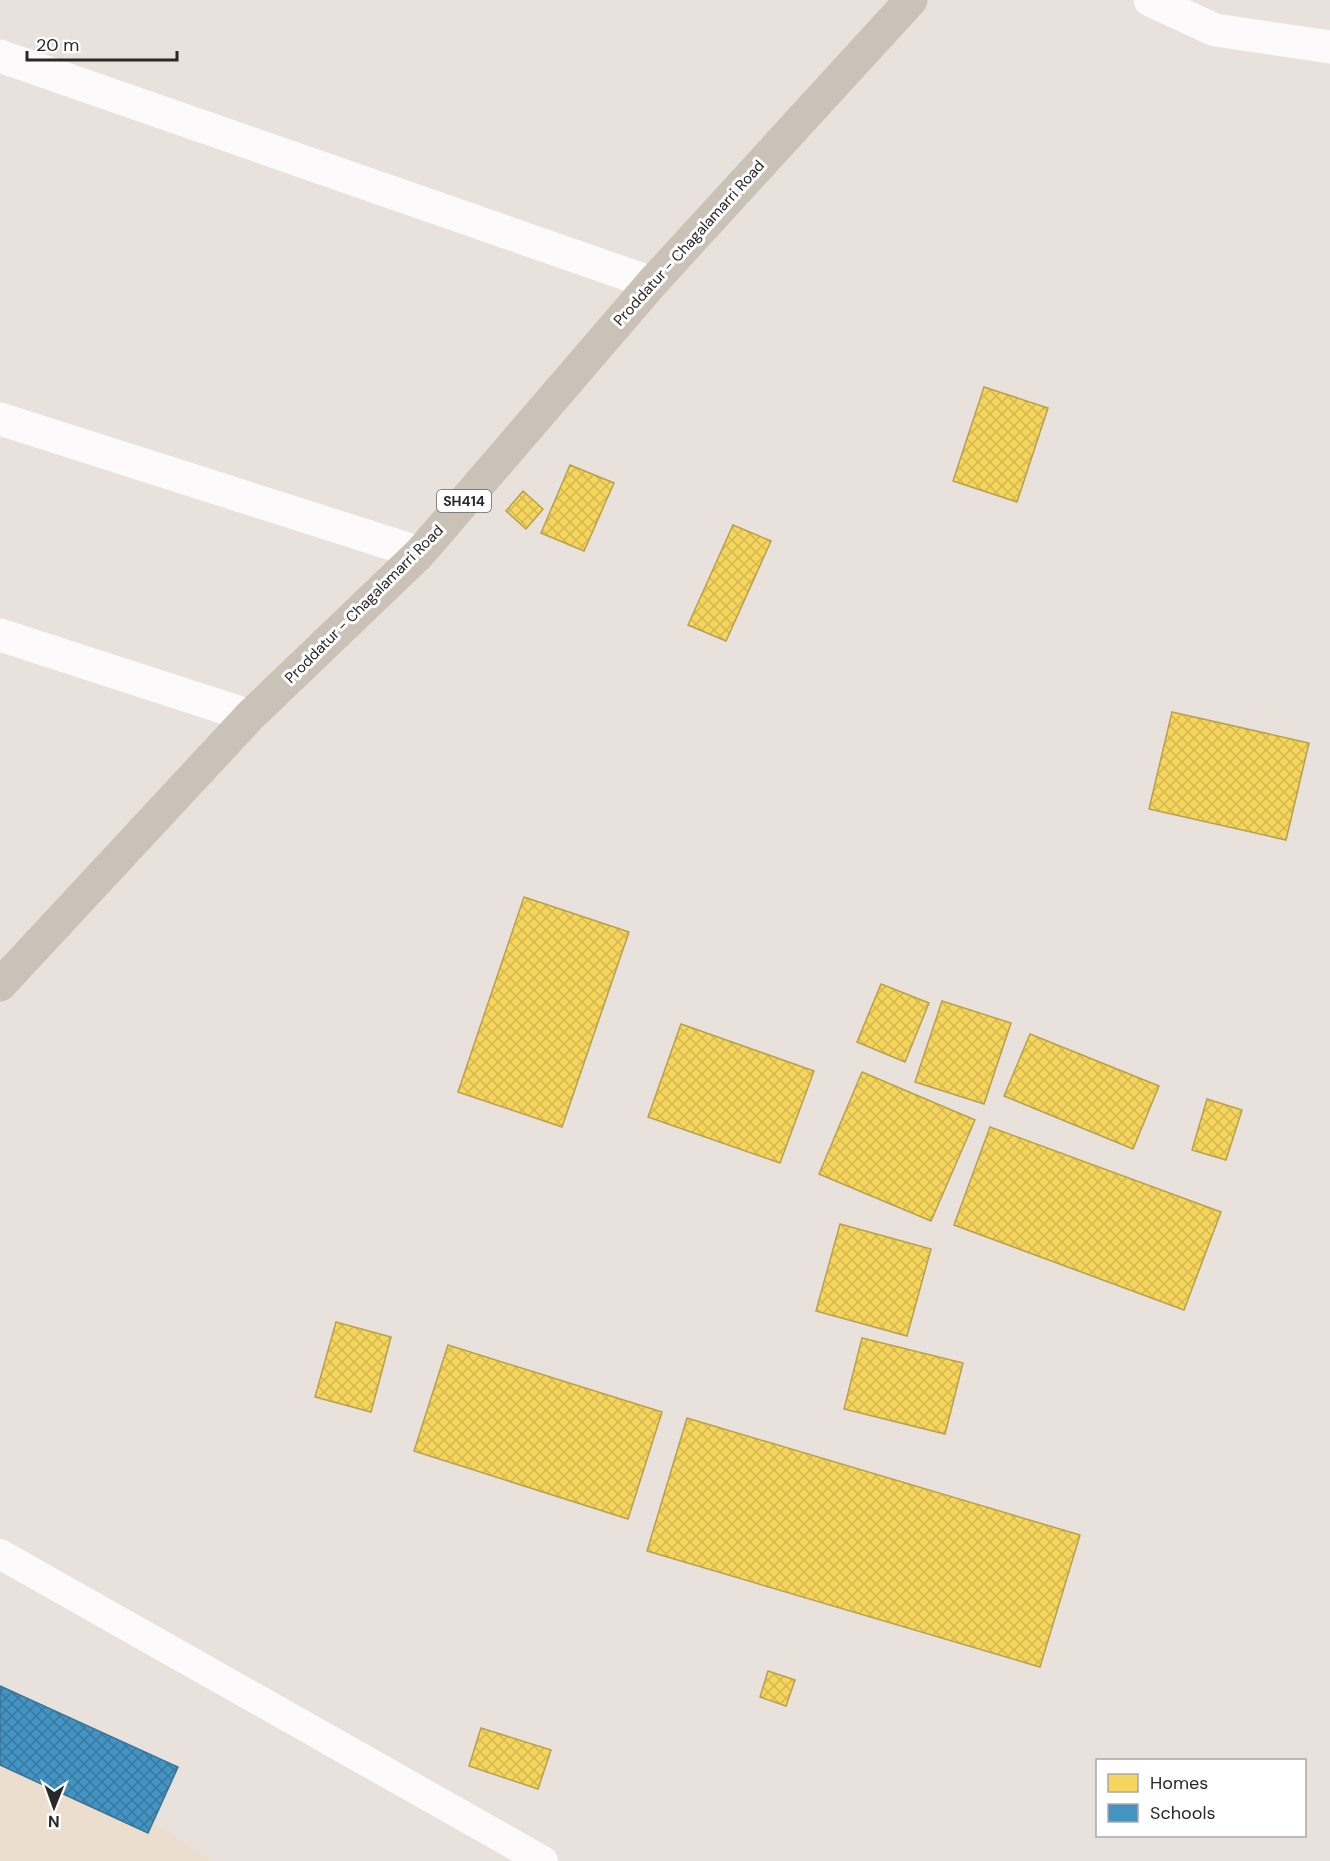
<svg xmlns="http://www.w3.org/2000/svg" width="1330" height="1861" font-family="'DM Sans',sans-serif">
<defs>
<pattern id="homes-cross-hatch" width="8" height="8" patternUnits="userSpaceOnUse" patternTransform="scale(1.5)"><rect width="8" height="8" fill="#f6d55c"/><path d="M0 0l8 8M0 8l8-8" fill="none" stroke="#d3b750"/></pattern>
<pattern id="schools-cross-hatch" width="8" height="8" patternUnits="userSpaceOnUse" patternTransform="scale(1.5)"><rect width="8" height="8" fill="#4393c3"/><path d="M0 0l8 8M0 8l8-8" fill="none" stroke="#38789e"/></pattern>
</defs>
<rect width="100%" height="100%" fill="#e8e1dc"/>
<path fill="#ecdecf" d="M0,1715L210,1861H0Z"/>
<path fill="url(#homes-cross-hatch)" stroke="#b8a14c" stroke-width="1.5" d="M984,387L1048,408L1017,502L953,481Z
M570,465L614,483L584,551L541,533Z
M523,491L543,509L526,529L506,511Z
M733,525L771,541L726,641L688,625Z
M1172,712L1309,743L1286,840L1149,809Z
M524,897L629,932L562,1127L458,1092Z
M881,984L929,1003L905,1062L857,1042Z
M942,1001L1011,1023L984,1104L915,1082Z
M681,1024L814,1071L780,1163L648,1117Z
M1030,1034L1159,1086L1133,1149L1004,1096Z
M862,1072L975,1120L931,1221L819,1174Z
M1207,1099L1242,1110L1226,1160L1192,1150Z
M990,1127L1221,1212L1184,1310L954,1225Z
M840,1224L931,1249L907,1336L816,1311Z
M336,1322L391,1337L371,1412L315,1397Z
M862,1338L963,1363L945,1434L844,1409Z
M448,1345L662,1412L628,1519L414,1451Z
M687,1418L1080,1535L1040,1667L647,1551Z
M768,1671L795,1680L786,1706L760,1697Z
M481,1728L551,1750L538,1789L469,1766Z"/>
<path fill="url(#schools-cross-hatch)" stroke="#3b7394" stroke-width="1.5" d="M0,1686L178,1767L148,1833L0,1765Z"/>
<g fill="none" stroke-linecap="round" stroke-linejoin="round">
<path stroke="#fcfafa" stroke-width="30" d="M0,1554L543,1861"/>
<path stroke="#fcfafa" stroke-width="33" d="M1150,0L1215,30L1330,47
M0,56L652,283
M0,419L420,553
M0,635L250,716"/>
<path stroke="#cac2b7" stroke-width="33" d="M0,985L250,716L420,553L652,283L911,0"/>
</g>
<g text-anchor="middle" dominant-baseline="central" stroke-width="6" stroke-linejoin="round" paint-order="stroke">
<rect fill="#fff" stroke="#686868" stroke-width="1.5" x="437" y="490" width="54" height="22" rx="4.5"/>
<g font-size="14" font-weight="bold" fill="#282828">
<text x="464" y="501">SH414</text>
</g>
<g font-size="15" fill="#282828" stroke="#fff">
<text transform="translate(689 243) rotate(-48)">Proddatur - Chagalamarri Road</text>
<text transform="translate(364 604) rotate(-45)">Proddatur - Chagalamarri Road</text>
</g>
</g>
<rect x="1096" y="1759" width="210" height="78" fill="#ffffff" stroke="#a9a9a9" stroke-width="1.5"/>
<rect x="1108" y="1774" width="30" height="18" fill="#f6d55c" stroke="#a9a9a9" stroke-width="1.5"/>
<text x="1150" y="1789" font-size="18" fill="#282828">Homes</text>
<rect x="1108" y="1804" width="30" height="18" fill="#4393c3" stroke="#a9a9a9" stroke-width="1.5"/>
<text x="1150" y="1819" font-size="18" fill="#282828">Schools</text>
<g transform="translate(54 1807) rotate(181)" stroke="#ffffff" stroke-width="4.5" paint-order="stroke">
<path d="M0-4.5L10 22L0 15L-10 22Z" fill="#282828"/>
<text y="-9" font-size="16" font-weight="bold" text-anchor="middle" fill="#282828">N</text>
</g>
<path d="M27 51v9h150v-9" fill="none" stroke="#282828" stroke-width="3"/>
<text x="36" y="51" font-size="18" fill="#282828" stroke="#ffffff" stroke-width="4.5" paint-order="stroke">20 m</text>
</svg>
